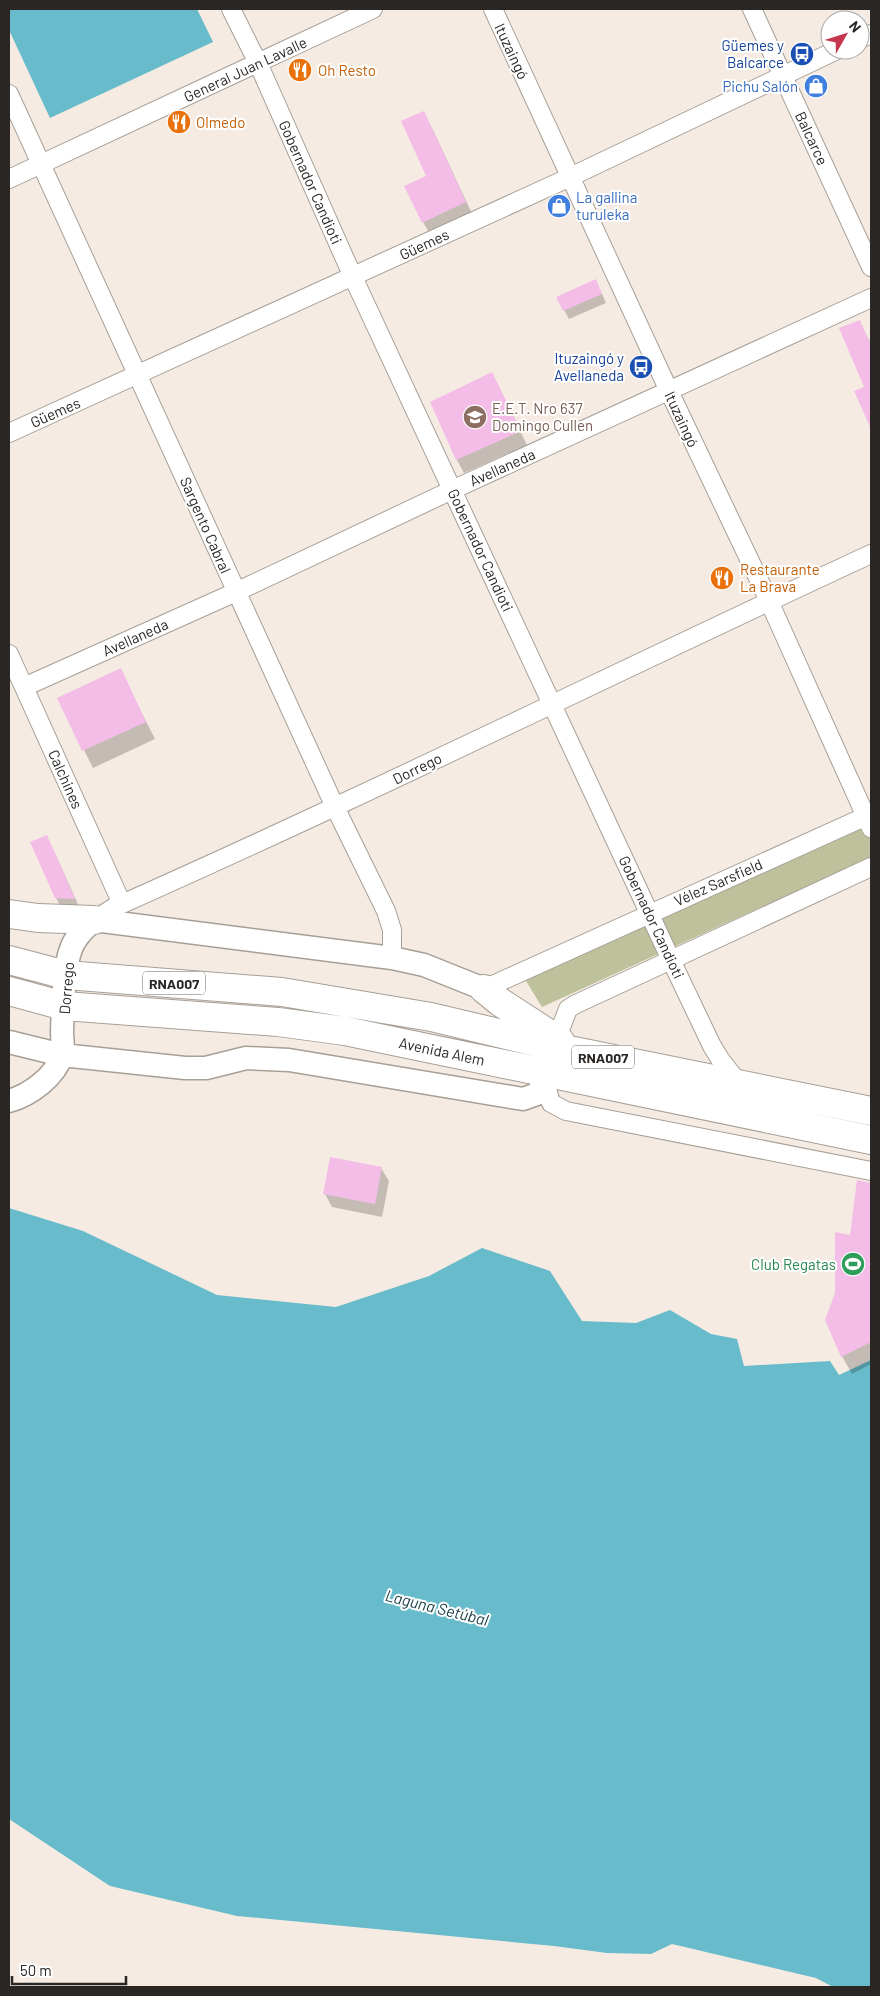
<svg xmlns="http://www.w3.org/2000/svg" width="880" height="1996" font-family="Barlow,sans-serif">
<rect width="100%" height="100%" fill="#f5ebe2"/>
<path fill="#bdc19c" d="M871,819V857L542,1007L523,976Z"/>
<path fill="#68bbcb" d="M9,9H197L213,42L50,118L9,30Z
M9,1208L83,1231L217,1295L336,1307L429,1276L482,1248L550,1271L582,1321L636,1323L670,1310L711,1334L737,1339L744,1366L830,1361L839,1375L871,1360V1987H833L816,1978L672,1944L651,1954L607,1953L554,1946L237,1916L110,1886L9,1819Z"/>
<path fill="#0003" d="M423,112L433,130L475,220L433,240L423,222L428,176Z
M600,289L606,303L569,319L564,310Z
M859,321L871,344V425L869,422Z
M492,374L527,445L464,473L457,460Z
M120,670L155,739L93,768L58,698Z
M46,836L53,849L81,911H63L56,898Z
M381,1168L389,1181L382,1217L332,1207L325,1194Z
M858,1182L871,1184V1364L852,1374L842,1356L836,1293L851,1236Z"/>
<path fill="#f3bde8" d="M424,111L466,202L422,223L404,186L426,176L401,121Z
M596,279L602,294L563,311L556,297Z
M860,320L871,346V429L854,391L864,387L839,328Z
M492,372L521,431L456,460L430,402Z
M121,668L146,722L82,751L57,698Z
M47,835L75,899L55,898L30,842Z
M330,1157L382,1167L375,1204L323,1194Z
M857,1180L871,1183V1342L841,1357L825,1320L835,1293V1232L850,1235Z"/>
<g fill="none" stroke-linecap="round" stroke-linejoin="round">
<g stroke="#a79f96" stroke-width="20">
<path id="minor" d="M231,9L258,63L353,277L671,960L712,1046L720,1059L740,1085
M493,9L669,391L769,601L871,828
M752,9L871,267
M860,39L871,34
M9,94L335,807L386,911L392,930V958
M9,179L373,9
M9,433L566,179L837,50
M9,654L122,904
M24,687L236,592L452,490L871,298
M94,920L113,908C368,795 618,671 871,554
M484,989L871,814
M553,1048L568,1009L574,1005L871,867
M547,1073L545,1081L551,1103L566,1111L871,1171"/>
</g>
<g stroke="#a79f96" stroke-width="25">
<path id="tertiary" d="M9,1042L62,1055L185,1068H206L246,1058L289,1060L523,1099L537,1094L545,1081
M9,1101C30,1095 55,1077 62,1055C64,1049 62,1039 62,1032C63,1010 63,969 71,949C75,937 85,928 94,920L392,958L424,965L484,989"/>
</g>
<g stroke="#a79f96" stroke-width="30">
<path id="trunk" d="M9,914L38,918L94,920
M9,960L66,975L282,992L431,1017L574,1051L871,1111
M484,989L500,1002L560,1041
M9,991L64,1006L278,1022L345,1031L871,1140"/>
</g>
<use href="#minor" stroke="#fff" stroke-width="18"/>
<use href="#tertiary" stroke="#fff" stroke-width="22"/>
<use href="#trunk" stroke="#fff" stroke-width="28"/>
</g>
<defs>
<g id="bus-disc" transform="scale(1.25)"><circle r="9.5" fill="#1a4fb4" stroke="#fff"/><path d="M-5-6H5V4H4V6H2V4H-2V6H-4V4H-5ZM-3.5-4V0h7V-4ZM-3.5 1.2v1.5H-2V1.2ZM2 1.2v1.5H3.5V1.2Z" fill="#fff"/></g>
<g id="restaurant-disc" transform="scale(1.25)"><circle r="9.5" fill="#e8710a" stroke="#fff"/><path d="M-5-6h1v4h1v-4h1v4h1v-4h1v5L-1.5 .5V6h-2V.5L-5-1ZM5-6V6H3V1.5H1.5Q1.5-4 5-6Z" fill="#fff"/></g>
<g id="shop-disc" transform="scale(1.25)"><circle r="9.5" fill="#3f7fe0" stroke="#fff"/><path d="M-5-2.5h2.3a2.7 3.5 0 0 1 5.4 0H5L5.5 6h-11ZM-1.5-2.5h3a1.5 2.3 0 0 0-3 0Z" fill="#fff"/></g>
<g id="school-disc" transform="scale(1.25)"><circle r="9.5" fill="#8d6e63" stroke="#fff"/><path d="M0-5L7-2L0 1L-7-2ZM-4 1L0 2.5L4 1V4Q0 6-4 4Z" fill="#fff"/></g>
<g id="stadium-disc" transform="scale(1.25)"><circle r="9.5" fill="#2e9e5b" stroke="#fff"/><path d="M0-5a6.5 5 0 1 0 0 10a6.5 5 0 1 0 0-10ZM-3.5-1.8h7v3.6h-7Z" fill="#fff"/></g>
</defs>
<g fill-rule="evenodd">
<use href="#bus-disc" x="802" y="54"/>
<use href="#restaurant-disc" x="300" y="70"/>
<use href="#shop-disc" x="816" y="86"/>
<use href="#restaurant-disc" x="179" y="122"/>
<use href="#shop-disc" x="559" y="206"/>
<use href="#bus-disc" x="641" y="367"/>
<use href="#school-disc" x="475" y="417"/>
<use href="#restaurant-disc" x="722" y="578"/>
<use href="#stadium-disc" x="853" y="1264"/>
</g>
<g text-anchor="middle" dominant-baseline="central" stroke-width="4" stroke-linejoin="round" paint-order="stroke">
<g fill="#fff" stroke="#696765" stroke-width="1">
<rect x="143" y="971.5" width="62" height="23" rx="4"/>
<rect x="572" y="1045.5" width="62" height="23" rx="4"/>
</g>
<g font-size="14" font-weight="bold" fill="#292623">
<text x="174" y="983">RNA007</text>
<text x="603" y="1057">RNA007</text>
</g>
<g font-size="15" fill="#164399" stroke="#fff" text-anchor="end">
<text x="784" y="45">Güemes y<tspan x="784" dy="17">Balcarce</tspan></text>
<text x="624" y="358">Ituzaingó y<tspan x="624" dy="17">Avellaneda</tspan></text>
</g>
<g font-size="15" fill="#292623" stroke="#fff">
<text transform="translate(512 51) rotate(65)">Ituzaingó</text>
<text transform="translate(245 69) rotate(-25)">General Juan Lavalle</text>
<text transform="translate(812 138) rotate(65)">Balcarce</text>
<text transform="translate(311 182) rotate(66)">Gobernador Candioti</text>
<text transform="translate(424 244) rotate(-25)">Güemes</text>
<text transform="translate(55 412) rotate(-24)">Güemes</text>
<text transform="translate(682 419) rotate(65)">Ituzaingó</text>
<text transform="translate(502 467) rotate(-24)">Avellaneda</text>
<text transform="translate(206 525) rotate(66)">Sargento Cabral</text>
<text transform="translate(481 550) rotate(65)">Gobernador Candioti</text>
<text transform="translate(135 637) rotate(-24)">Avellaneda</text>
<text transform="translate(417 768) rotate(-26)">Dorrego</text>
<text transform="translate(66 779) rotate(66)">Calchines</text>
<text transform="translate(718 882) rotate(-24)">Vélez Sarsfield</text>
<text transform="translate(652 917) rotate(65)">Gobernador Candioti</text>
<text transform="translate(66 988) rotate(-85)">Dorrego</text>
<text transform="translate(442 1051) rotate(12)">Avenida Alem</text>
</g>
<g font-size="15" fill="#c56008" stroke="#fff" text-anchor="start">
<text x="318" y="70">Oh Resto</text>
<text x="196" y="122">Olmedo</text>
<text x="740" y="569">Restaurante<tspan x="740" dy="17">La Brava</tspan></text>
</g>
<g font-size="15" fill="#366cbe" stroke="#fff" text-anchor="end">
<text x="798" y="86">Pichu Salón</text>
<text x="576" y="197" text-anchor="start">La gallina<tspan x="576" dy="17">turuleka</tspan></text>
</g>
<g font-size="15" fill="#785e54" stroke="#fff" text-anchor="start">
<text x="492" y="408">E.E.T. Nro 637<tspan x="492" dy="17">Domingo Cullen</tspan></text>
</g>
<g font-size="15" fill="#27864d" stroke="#fff" text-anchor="end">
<text x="836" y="1264">Club Regatas</text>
</g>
<g font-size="16" font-style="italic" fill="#1a4149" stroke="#fff">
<text transform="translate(437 1607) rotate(14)">Laguna Setúbal</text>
</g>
</g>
<rect width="880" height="1996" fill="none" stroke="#292623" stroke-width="20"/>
<g transform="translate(845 35) rotate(51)"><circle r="24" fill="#ffffff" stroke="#a9a8a7"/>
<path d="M0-4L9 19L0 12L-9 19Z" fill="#c5354d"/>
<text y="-8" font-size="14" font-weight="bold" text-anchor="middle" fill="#292623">N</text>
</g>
<path d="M12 1976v8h114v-8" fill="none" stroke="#292623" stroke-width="2.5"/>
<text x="20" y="1976" font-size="15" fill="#292623" stroke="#ffffff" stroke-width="4" paint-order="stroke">50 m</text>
</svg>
